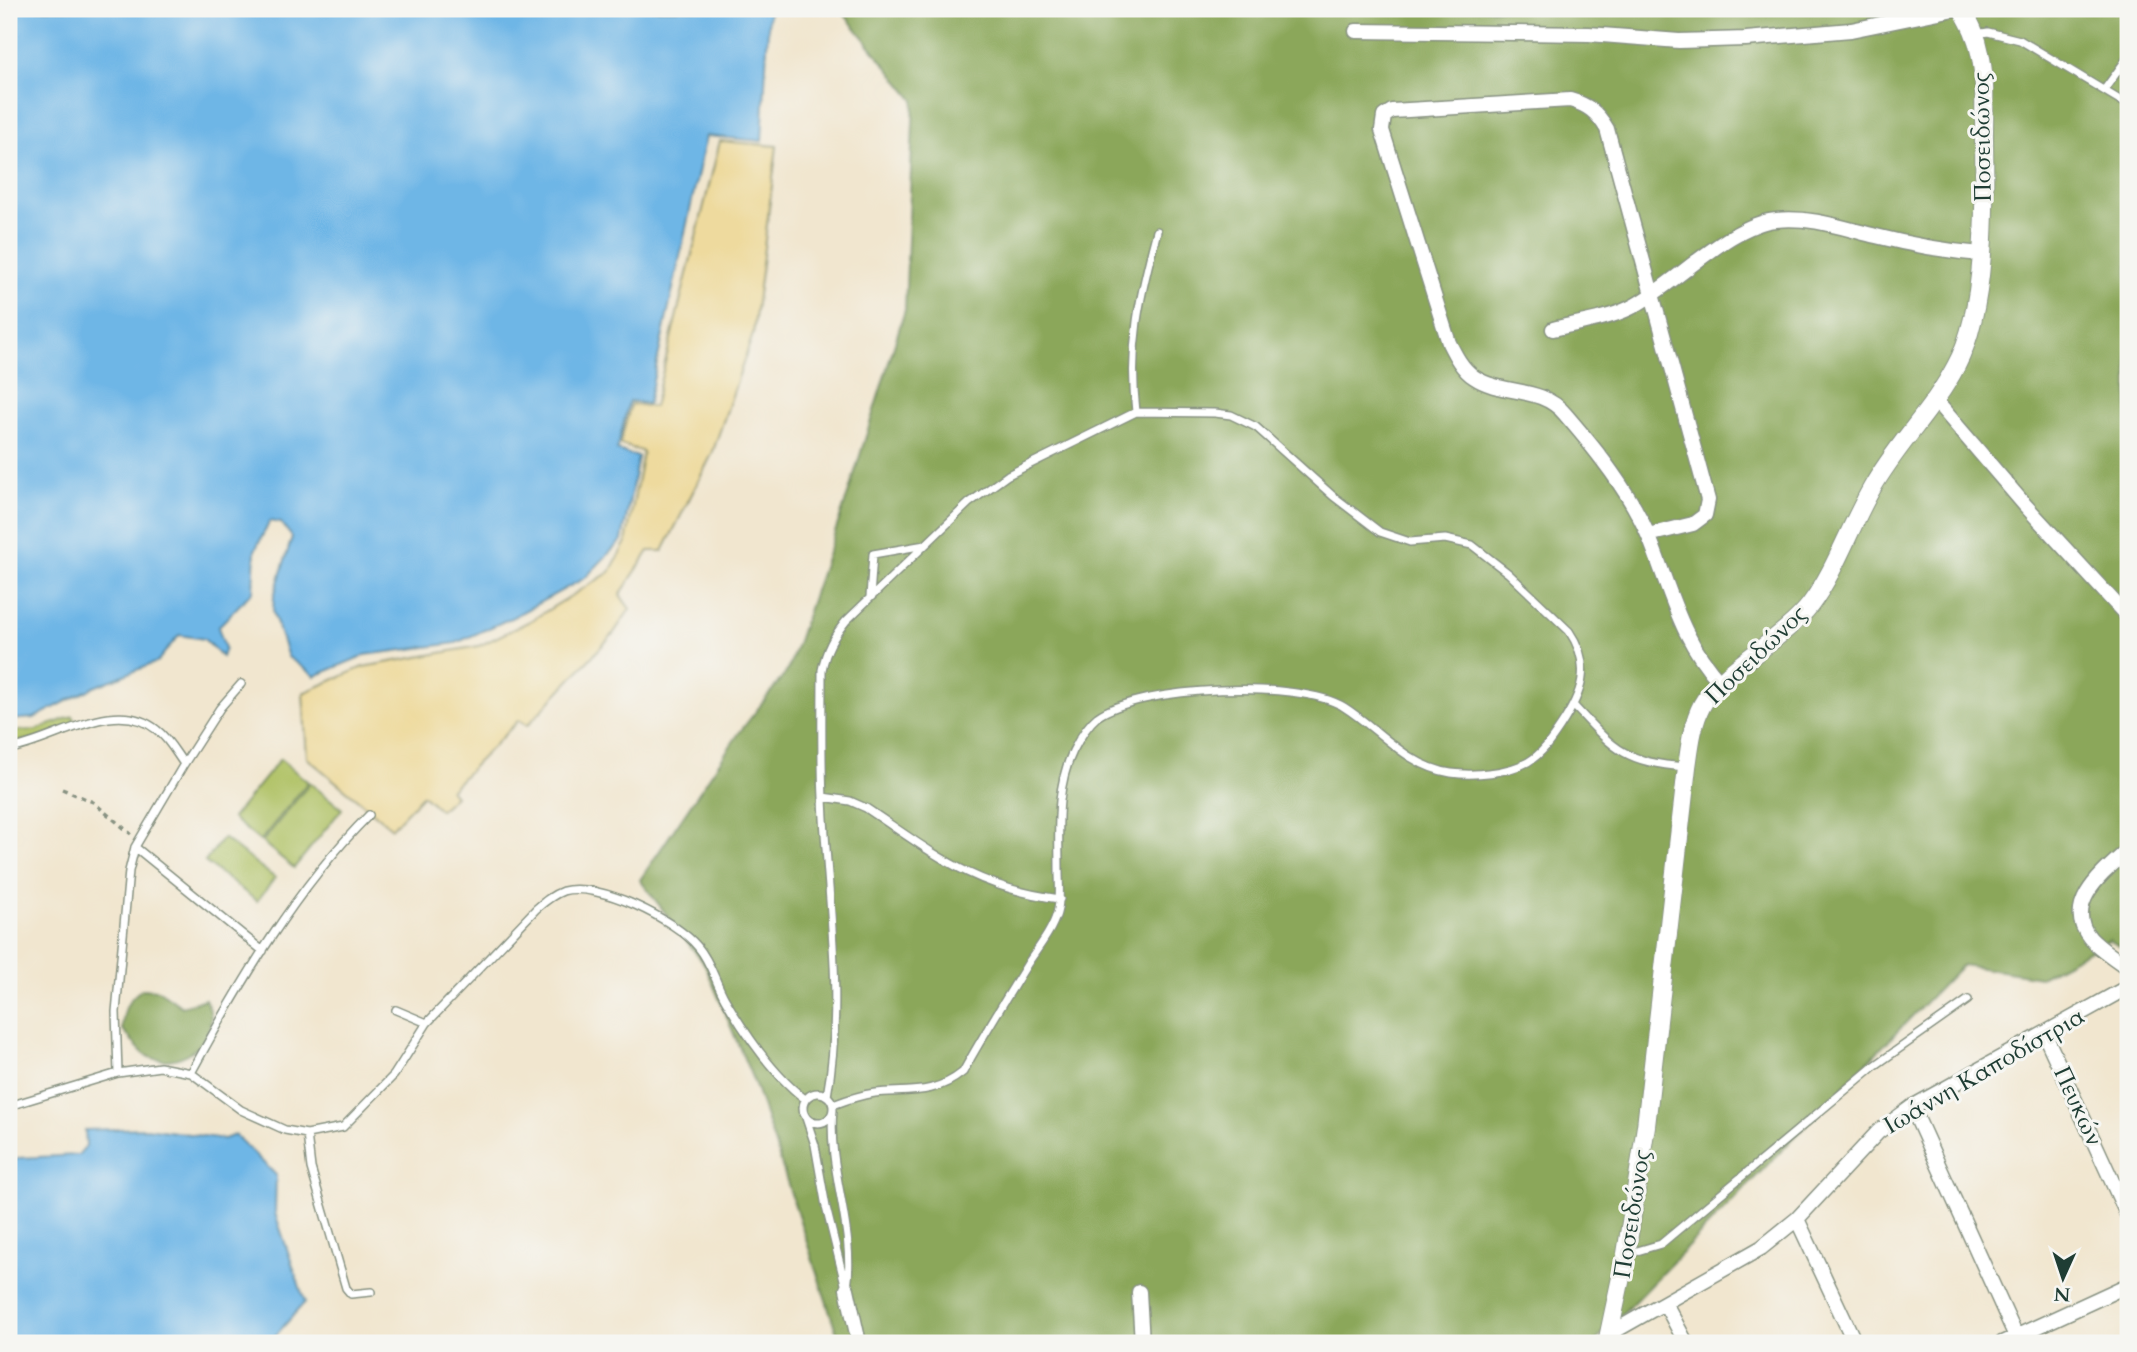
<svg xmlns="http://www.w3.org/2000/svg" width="2137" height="1352" font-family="Cardo,serif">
<rect width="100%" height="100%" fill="#f6f6f2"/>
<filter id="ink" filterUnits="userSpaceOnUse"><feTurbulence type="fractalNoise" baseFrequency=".0143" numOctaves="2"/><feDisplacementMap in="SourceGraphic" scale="14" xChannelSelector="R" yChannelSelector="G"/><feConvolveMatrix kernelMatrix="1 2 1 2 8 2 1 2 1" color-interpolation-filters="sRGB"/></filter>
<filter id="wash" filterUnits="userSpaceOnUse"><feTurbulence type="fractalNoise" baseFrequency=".00686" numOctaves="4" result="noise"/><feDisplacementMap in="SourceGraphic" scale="28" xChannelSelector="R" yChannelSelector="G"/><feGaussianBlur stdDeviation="1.57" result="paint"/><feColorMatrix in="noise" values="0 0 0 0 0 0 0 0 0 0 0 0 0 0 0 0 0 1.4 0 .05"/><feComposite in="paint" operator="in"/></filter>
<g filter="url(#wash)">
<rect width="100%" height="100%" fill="#f1e6cf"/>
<path fill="#afc164" stroke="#677f4c" stroke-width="2" d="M73,716L76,723L38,738L9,743V731L36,730Z
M280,759L308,782L260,841L232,818Z
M310,783L342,809L294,868L262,842Z
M223,838L275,878L257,901L205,862Z"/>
<path fill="#8ba75a" stroke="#557247" stroke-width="2" d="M840,9H2128V951L2109,940L2040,977L1962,965L1594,1343H840L756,1087L705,965L640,880L739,733L788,670L849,491L905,310L914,100Z
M143,989L158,990L182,1007L205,999C227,1034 183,1071 149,1057C138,1052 131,1037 122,1029C123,1011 127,998 143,989Z"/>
<path fill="#eeda9e" stroke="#868c69" stroke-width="2" d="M720,141L777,146L753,334L712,454L663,551H649L620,595L630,609L613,634L527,726L519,720L450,790L455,796L440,810L423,795L392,828L307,758L303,693L363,667L479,646L530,621L610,572L626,542L643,452L620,444L631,404L654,407Z"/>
<path fill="#6eb6e6" stroke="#467a8d" stroke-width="2" d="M9,9H769L762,141L706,136L648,404L629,401L617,450L638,457L622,540L585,578L513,617L456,643L365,655L315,676L288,657L273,612L274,596L292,537L281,523L270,521L255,550L253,591L218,627L225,648L222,657L204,639L179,635L157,662L94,687L34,718L9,720Z
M147,1128L224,1139L235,1135L276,1175L275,1213L305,1302L269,1343H9V1165L18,1158L78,1155L86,1146L85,1130Z"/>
</g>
<g filter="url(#ink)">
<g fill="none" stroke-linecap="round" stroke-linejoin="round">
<g stroke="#889282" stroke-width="10">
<path id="service" d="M1976,34L1988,32L2020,40L2128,105
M2104,90L2128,57
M1136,412C1128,345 1140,295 1157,231
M870,597L873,554L925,545
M1574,706C1615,750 1624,762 1686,767
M9,749C55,742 115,695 157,730C168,738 176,753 184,764
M823,797L850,801L866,808C935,854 974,888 1060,899
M135,847L263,951
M396,1010L427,1023
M118,1073L116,1012L129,871L135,847L184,764L220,708L241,684
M191,1073C241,982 295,889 369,815
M803 1108a15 15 0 1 1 30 0a15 15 0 1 1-30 0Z
M827,1096C845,997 827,898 823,798C821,756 822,713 822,670C826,650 833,637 846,621L969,503L1008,475L1136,412L1215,413L1231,415L1256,427L1333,496L1380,532L1410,542L1445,539L1472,545L1508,573L1569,631C1593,666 1582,694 1560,727C1552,739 1542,754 1528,762C1508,773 1474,776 1451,773C1408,767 1379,729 1344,707C1299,679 1140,686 1097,717C1086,726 1079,739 1073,751C1055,789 1059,830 1059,871C1059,884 1061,900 1057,913C1052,931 1038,948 1028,963C1006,999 983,1035 963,1072C935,1095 909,1090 875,1093C860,1095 846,1100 833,1105
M9,1106L118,1073L160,1067L191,1073L241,1110L285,1130L307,1134L343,1127L394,1075L427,1023L536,909C544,902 552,895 563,891C598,881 676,920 698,947C711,962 715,981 725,999C746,1035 772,1074 805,1099
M833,1110C827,1171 856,1227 847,1289
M806,1118L815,1145L826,1207L845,1284
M307,1134L311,1168L346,1288L351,1294L371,1292
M1627,1254L1661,1244L1873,1067L1968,1000"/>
</g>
<g stroke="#889282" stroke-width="17">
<path id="minor" d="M1356,31L1589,34L1679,41L1746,39L1851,30L1954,9
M1553,329C1578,323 1607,319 1630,308C1674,286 1729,224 1776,220C1810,216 1843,228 1876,236C1911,245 1945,251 1981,254
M1935,400L2024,504L2128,617
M1648,535L1693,524L1705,515L1708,500L1607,129C1597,112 1588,105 1570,100L1392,111L1384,116L1382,130L1449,343C1455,355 1462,369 1474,377C1502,396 1541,385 1565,414C1597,451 1630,492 1649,537C1671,591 1680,639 1721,683
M2128,850C2104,872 2062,904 2090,938C2100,949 2116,959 2128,968
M2045,1035L2128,1216
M1912,1107L2019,1343
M1797,1219L1855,1343
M847,1289L859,1343
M1139,1292L1142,1343
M1665,1303L1686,1343
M1611,1333L1761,1248L1797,1219L1878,1132L1912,1107L2128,987
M2002,1343L2128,1285"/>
</g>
<g stroke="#889282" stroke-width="20">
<path id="tertiary" d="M1607,1343L1626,1254L1646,1126L1687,767C1690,746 1692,724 1702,705C1718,673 1784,639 1810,605C1836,570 1850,526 1872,488C1896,445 1933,410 1956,366C1987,309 1985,202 1984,137C1984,109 1986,80 1980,53C1977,36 1970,23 1962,9"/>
</g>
<path stroke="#889282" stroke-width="3.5" stroke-dasharray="5 5" stroke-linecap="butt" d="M62,789L93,802L131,834"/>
<use href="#service" stroke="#fff" stroke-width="7"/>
<use href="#minor" stroke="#fff" stroke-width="14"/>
<use href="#tertiary" stroke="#fff" stroke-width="18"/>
</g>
</g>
<g text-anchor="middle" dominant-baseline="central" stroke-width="6" stroke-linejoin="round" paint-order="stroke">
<g font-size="24" fill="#1f3d34" stroke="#f6f6f2">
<text transform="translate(1982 137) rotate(-91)">Ποσειδώνος</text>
<text transform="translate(1756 655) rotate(-44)">Ποσειδώνος</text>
<text transform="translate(1984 1071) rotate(-30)">Ιωάννη Καποδίστρια</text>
<text transform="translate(2078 1106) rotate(65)">Πευκών</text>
<text transform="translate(1632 1214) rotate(-81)">Ποσειδώνος</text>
</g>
</g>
<rect width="2137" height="1352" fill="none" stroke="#f6f6f2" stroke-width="35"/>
<g transform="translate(2063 1278) rotate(183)" stroke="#f6f6f2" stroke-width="5" paint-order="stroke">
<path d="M0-5L12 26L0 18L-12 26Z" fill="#1f3d34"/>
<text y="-10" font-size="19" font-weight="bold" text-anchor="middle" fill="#1f3d34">N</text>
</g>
</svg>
